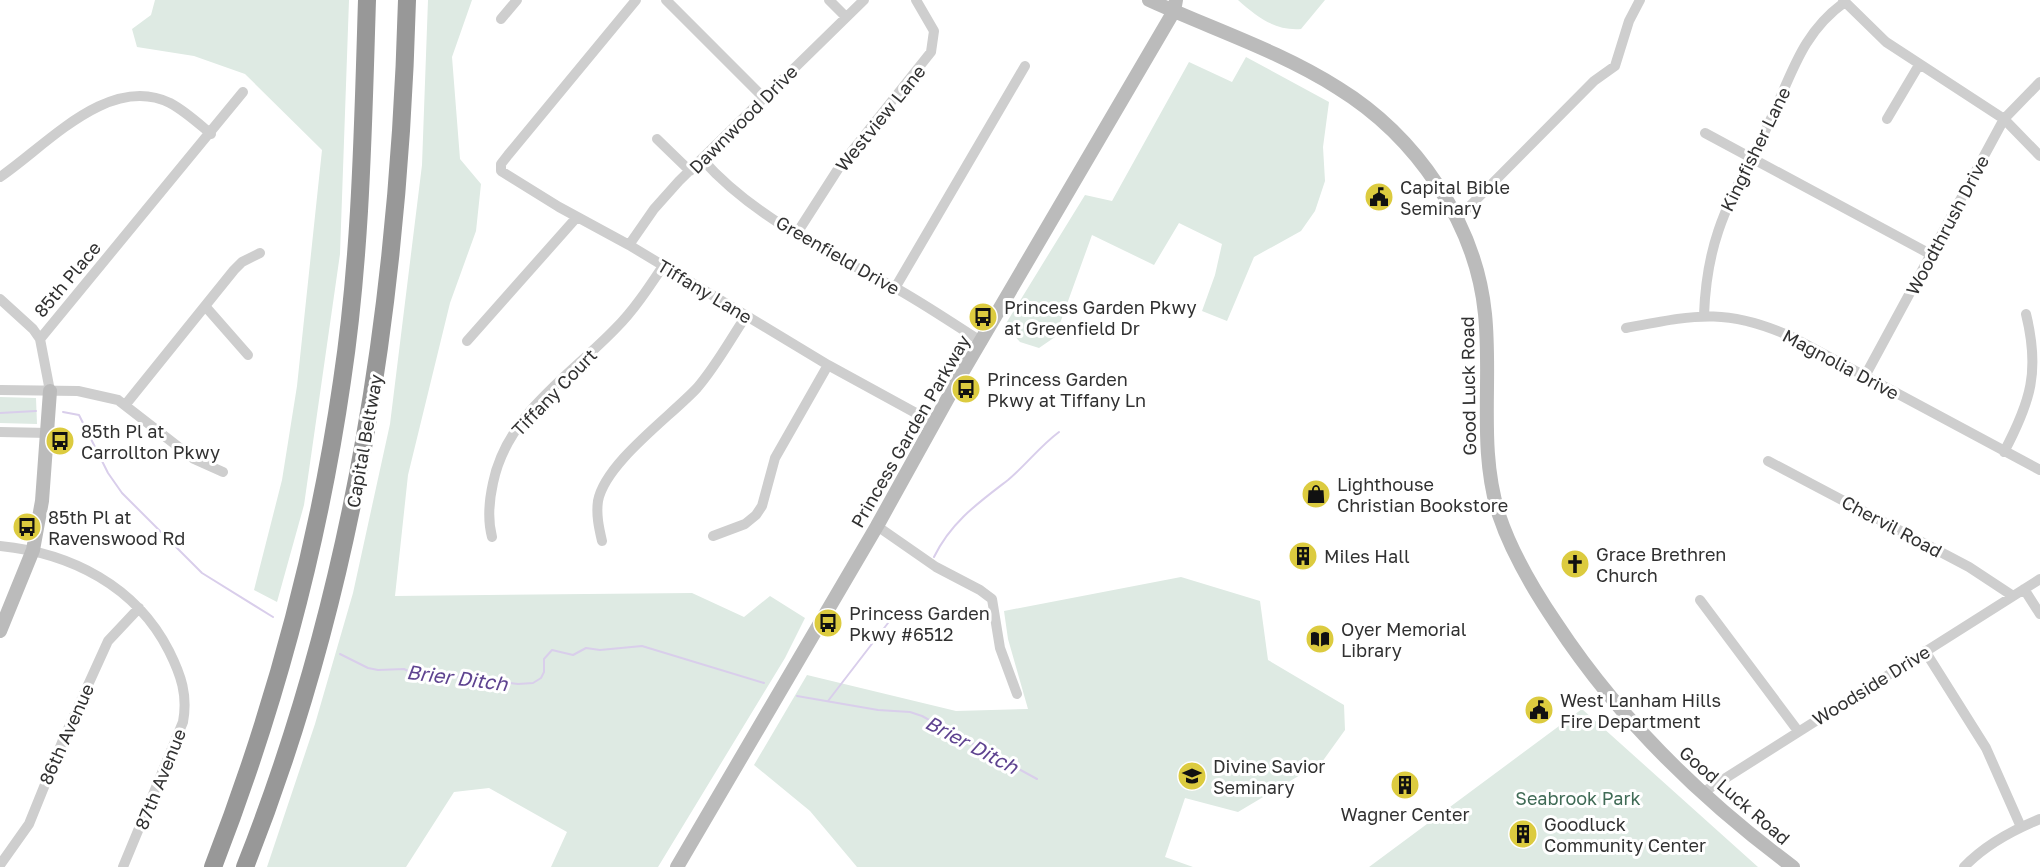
<svg xmlns="http://www.w3.org/2000/svg" width="2040" height="867" font-family="'Golos Text',sans-serif">
<rect width="100%" height="100%" fill="#fff"/>
<path fill="#deeae3" d="M155,0H349L340,254L304,505L277,602L254,590L282,480L297,386L322,150L245,74L194,56L137,47L132,29L151,15Z
M428,0H472L452,57L460,159L481,184L476,231L450,303L408,475L395,596L692,593L744,617L770,596L805,618L785,658L658,867H551L567,832L489,788L454,792L406,867H267L315,724L353,593L390,424L422,165Z
M1238,0H1325L1301,29C1275,31 1257,17 1238,0Z
M1246,57L1329,102L1323,147L1325,181L1315,211L1301,231L1254,257L1227,321L1202,311L1215,275L1222,244L1179,223L1154,265L1092,235L1055,337L1039,348L1020,342L1005,325L1085,195L1112,201L1189,62L1232,82Z
M0,397L36,398L37,424L0,423Z
M1181,577L1260,601L1268,660L1344,705L1345,730L1322,762L1238,812L1185,798L1165,857L1193,867H857L810,811L754,765L807,675L956,711L1028,709L1008,639L1004,611Z
M1582,709L1758,867H1369Z"/>
<g fill="none" stroke-linecap="round" stroke-linejoin="round">
<path stroke="#d9ceeb" stroke-width="2" d="M63,412L79,415L108,473L122,493L202,573L273,617
M0,413L36,411
M934,557C951,522 978,503 1008,480C1026,465 1040,446 1059,432
M340,654L368,668L378,670L404,669L418,676L445,675L518,684L533,683L541,678L544,672V659L552,650L573,655L586,648L600,650L642,646L764,683
M797,696L878,710L910,712L922,716L1037,779
M828,701L888,623"/>
<path stroke="#cecece" stroke-width="10" d="M636,0L508,155L501,164V171L559,207L629,245L828,365L934,423
M666,0L764,98
M829,0L846,17
M1843,0L1886,42L2004,119L2040,156
M501,19L517,0
M1887,119L1919,65
M1705,133L1930,254
M657,139L690,171
M702,159C752,216 826,251 892,286C923,303 952,323 982,342
M0,177C46,146 109,73 170,103C185,111 198,123 211,134
M1457,219L1594,81L1615,66L1629,21L1640,0
M797,233L840,166L931,52L934,31L916,0
M629,245L654,209L679,181L864,0
M895,288L1025,66
M0,299L33,329L40,339L50,391
M205,306L248,355
M1704,315C1707,231 1733,197 1768,125C1791,78 1800,34 1845,2
M1626,328C1695,315 1726,307 1792,337L2040,470
M40,339L243,92
M467,341L577,217
M1865,376L2004,119L2040,82
M0,390L78,391L118,400L194,459L223,472
M126,404L234,270L242,262L260,253
M0,432L49,433
M2004,452C2031,401 2040,371 2026,314
M1768,461L1969,567L2013,596
M877,526L936,567L980,590L992,599L1000,648L1017,694
M713,536L745,524L756,515L762,506L775,458L828,365
M492,537C487,518 489,501 493,483C507,414 570,376 616,328C634,310 649,287 663,266
M602,541C599,528 596,515 598,501C605,463 671,416 697,388C716,366 730,340 746,316
M0,546C71,553 136,586 169,651C181,675 188,695 183,722L123,867
M2024,589L2040,614
M1700,600L1798,731
M1925,651L1986,748L2021,827
M1702,793L2040,579
M0,865L29,824L63,740L108,641L139,608
M1964,867C1985,845 2013,830 2040,819"/>
<path stroke="#bbb" stroke-width="14" d="M1149,0C1212,29 1280,51 1338,88C1416,136 1476,223 1485,314C1492,382 1478,449 1499,515C1512,554 1533,589 1556,623C1619,719 1700,798 1793,867
M0,631L33,550L42,501L50,391
M677,867L877,526L959,378L1174,11L1176,0"/>
<path stroke="#989898" stroke-width="18" d="M213,867C274,710 318,547 342,381C361,255 363,127 367,0
M245,867C355,590 399,296 407,0"/>
</g>
<defs>
<g id="civic-disc" transform="scale(1.5)"><circle r="9.5" fill="#dccb3f" stroke="#fff"/><path d="M-.6-6.5H3V-4.5H.6V-3L4-1V1h2V6H-6V1h2V-1L-.6-3ZM-1.2 2.5V6h2.4V2.5Z" fill="#111"/></g>
<g id="bus-disc" transform="scale(1.5)"><circle r="9.5" fill="#dccb3f" stroke="#fff"/><path d="M-5-6H5V4H4V6H2V4H-2V6H-4V4H-5ZM-3.5-4V0h7V-4ZM-3.5 1.2v1.5H-2V1.2ZM2 1.2v1.5H3.5V1.2Z" fill="#111"/></g>
<g id="shop-disc" transform="scale(1.5)"><circle r="9.5" fill="#dccb3f" stroke="#fff"/><path d="M-5-2.5h2.3a2.7 3.5 0 0 1 5.4 0H5L5.5 6h-11ZM-1.5-2.5h3a1.5 2.3 0 0 0-3 0Z" fill="#111"/></g>
<g id="building-disc" transform="scale(1.5)"><circle r="9.5" fill="#dccb3f" stroke="#fff"/><path d="M-4-6H4V6H1V3H-1V6H-4ZM-2.5-4.3h1.7v1.8h-1.7ZM.8-4.3h1.7v1.8H.8ZM-2.5-1h1.7V.8h-1.7ZM.8-1h1.7V.8H.8Z" fill="#111"/></g>
<g id="church-disc" transform="scale(1.5)"><circle r="9.5" fill="#dccb3f" stroke="#fff"/><path d="M-1.2-6h2.4v3.5h3.3v2.4h-3.3V6h-2.4V-.1h-3.3v-2.4h3.3Z" fill="#111"/></g>
<g id="library-disc" transform="scale(1.5)"><circle r="9.5" fill="#dccb3f" stroke="#fff"/><path d="M-6-4Q-3-5.5-.7-3.5V5Q-3 3-6 4ZM6-4Q3-5.5 .7-3.5V5Q3 3 6 4Z" fill="#111"/></g>
<g id="school-disc" transform="scale(1.5)"><circle r="9.5" fill="#dccb3f" stroke="#fff"/><path d="M0-5L7-2L0 1L-7-2ZM-4 1L0 2.5L4 1V4Q0 6-4 4Z" fill="#111"/></g>
</defs>
<g fill-rule="evenodd">
<use href="#civic-disc" x="1379" y="197"/>
<use href="#bus-disc" x="983" y="317"/>
<use href="#bus-disc" x="966" y="389"/>
<use href="#bus-disc" x="60" y="441"/>
<use href="#shop-disc" x="1316" y="494"/>
<use href="#bus-disc" x="27" y="527"/>
<use href="#building-disc" x="1303" y="556"/>
<use href="#church-disc" x="1575" y="564"/>
<use href="#bus-disc" x="828" y="623"/>
<use href="#library-disc" x="1320" y="639"/>
<use href="#civic-disc" x="1539" y="710"/>
<use href="#school-disc" x="1192" y="776"/>
<use href="#building-disc" x="1405" y="785"/>
<use href="#building-disc" x="1523" y="834"/>
</g>
<g text-anchor="middle" dominant-baseline="central" stroke-width="6" stroke-linejoin="round" paint-order="stroke">
<g font-size="18" fill="#313131" stroke="#fff">
<text transform="translate(880 118) rotate(-51)">Westview Lane</text>
<text transform="translate(743 119) rotate(-45)">Dawnwood Drive</text>
<text transform="translate(1755 149) rotate(-64)">Kingfisher Lane</text>
<text transform="translate(1947 225) rotate(-62)">Woodthrush Drive</text>
<text transform="translate(838 255) rotate(30)">Greenfield Drive</text>
<text transform="translate(67 279) rotate(-50)">85th Place</text>
<text transform="translate(705 291) rotate(31)">Tiffany Lane</text>
<text transform="translate(1841 364) rotate(28)">Magnolia Drive</text>
<text transform="translate(1468 386) rotate(-91)">Good Luck Road</text>
<text transform="translate(554 392) rotate(-46)">Tiffany Court</text>
<text transform="translate(910 431) rotate(-60)">Princess Garden Parkway</text>
<text transform="translate(364 441) rotate(-80)">Capital Beltway</text>
<text transform="translate(1892 526) rotate(28)">Chervil Road</text>
<text transform="translate(1871 685) rotate(-32)">Woodside Drive</text>
<text transform="translate(66 734) rotate(-66)">86th Avenue</text>
<text transform="translate(160 779) rotate(-68)">87th Avenue</text>
<text transform="translate(1735 795) rotate(41)">Good Luck Road</text>
</g>
<g font-size="18" fill="#313131" stroke="#fff" text-anchor="start">
<text x="1400" y="187">Capital Bible<tspan x="1400" dy="21">Seminary</tspan></text>
<text x="1004" y="307">Princess Garden Pkwy<tspan x="1004" dy="21">at Greenfield Dr</tspan></text>
<text x="987" y="379">Princess Garden<tspan x="987" dy="21">Pkwy at Tiffany Ln</tspan></text>
<text x="81" y="431">85th Pl at<tspan x="81" dy="21">Carrollton Pkwy</tspan></text>
<text x="1337" y="484">Lighthouse<tspan x="1337" dy="21">Christian Bookstore</tspan></text>
<text x="48" y="517">85th Pl at<tspan x="48" dy="21">Ravenswood Rd</tspan></text>
<text x="1596" y="554">Grace Brethren<tspan x="1596" dy="21">Church</tspan></text>
<text x="1324" y="556">Miles Hall</text>
<text x="849" y="613">Princess Garden<tspan x="849" dy="21">Pkwy #6512</tspan></text>
<text x="1341" y="629">Oyer Memorial<tspan x="1341" dy="21">Library</tspan></text>
<text x="1560" y="700">West Lanham Hills<tspan x="1560" dy="21">Fire Department</tspan></text>
<text x="1213" y="766">Divine Savior<tspan x="1213" dy="21">Seminary</tspan></text>
<text x="1405" y="814" text-anchor="middle">Wagner Center</text>
<text x="1544" y="824">Goodluck<tspan x="1544" dy="21">Community Center</tspan></text>
</g>
<g font-size="18" fill="#406b56" stroke="#fff">
<text x="1578" y="798">Seabrook Park</text>
</g>
<g font-size="20" font-style="italic" fill="#5e4390" stroke="#fff">
<text transform="translate(457 677) rotate(7)">Brier Ditch</text>
<text transform="translate(972 744) rotate(28)">Brier Ditch</text>
</g>
</g>
</svg>
